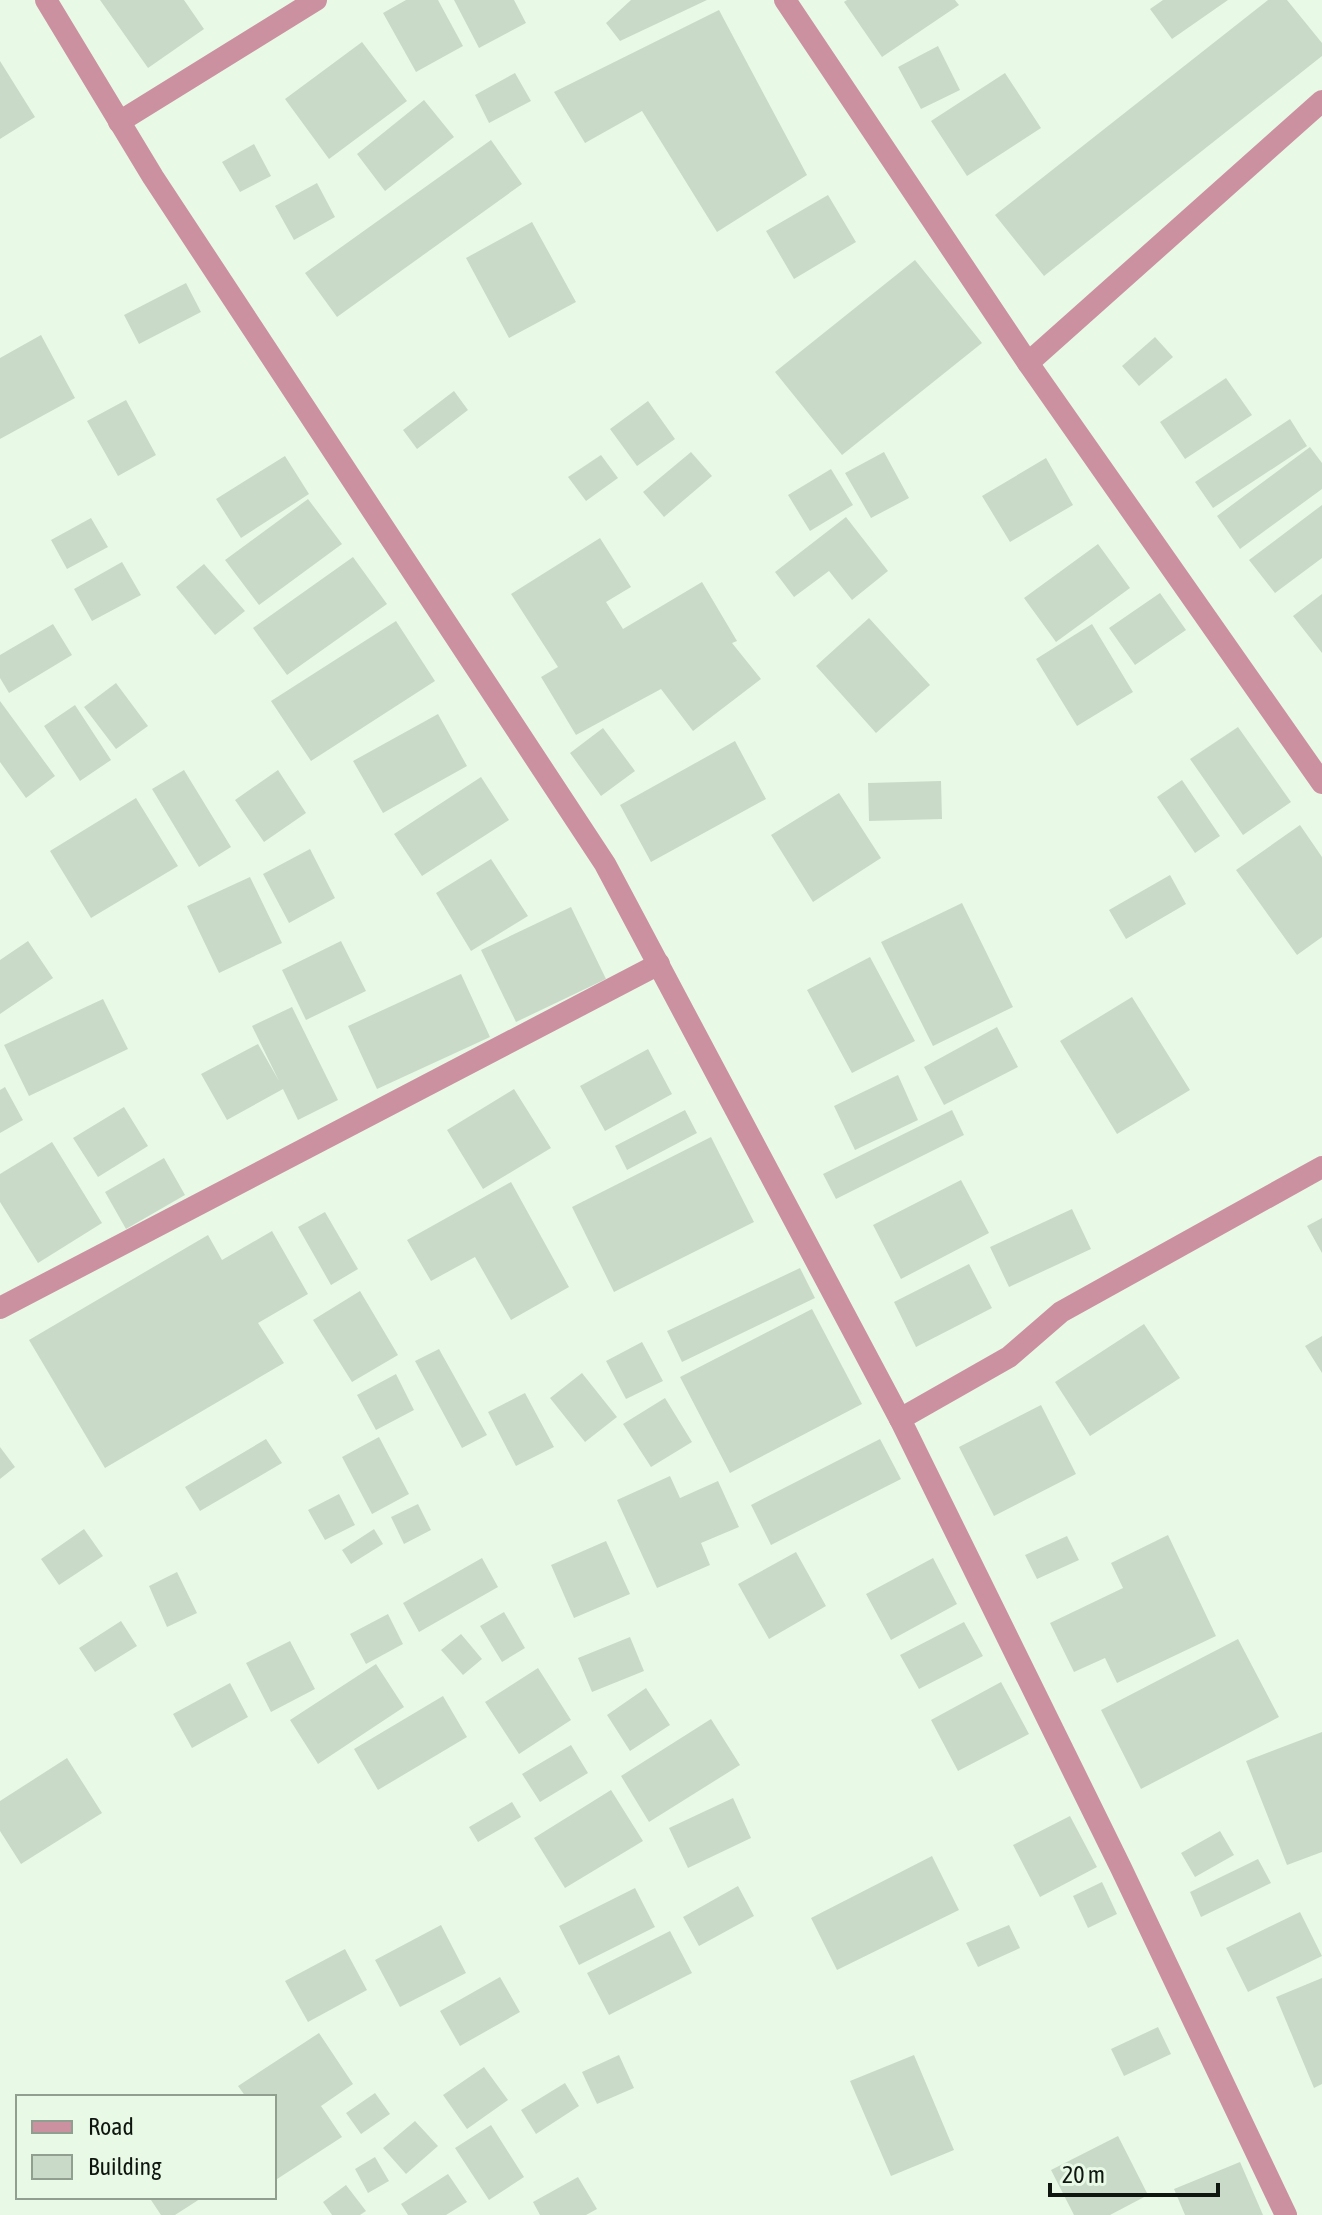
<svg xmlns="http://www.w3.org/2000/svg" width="1322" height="2215" font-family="'Asap Condensed',sans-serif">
<rect width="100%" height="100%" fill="#e8fae6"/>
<path fill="#c9dbc8" d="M100,0H184L204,29L148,68Z
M406,0H438L463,46L416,72L383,13Z
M454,0H514L526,23L479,48Z
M631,0H707L620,41L606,23Z
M847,0H955L959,5L882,57L844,2Z
M1163,0H1228L1172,39L1150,9Z
M1268,0H1287L1322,43V56L1044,276L995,215Z
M719,10L807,175L717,232L642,111L585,143L554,92Z
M362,42L407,101L329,159L285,99Z
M938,46L960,90L921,109L898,67Z
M0,61L35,117L0,139Z
M515,73L531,101L489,123L475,95Z
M1005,73L1041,128L967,176L931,121Z
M424,100L454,137L385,191L357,154Z
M491,140L522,184L337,317L305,273Z
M254,144L271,176L240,192L222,162Z
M317,183L335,217L294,240L275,206Z
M828,195L856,242L794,279L766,231Z
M532,222L576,302L509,338L466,258Z
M915,260L982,343L842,455L775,372Z
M186,283L201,312L139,344L124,315Z
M41,335L75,398L0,439V358Z
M1155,337L1173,357L1139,386L1122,366Z
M1226,378L1252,415L1185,459L1160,422Z
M454,391L468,410L417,449L403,430Z
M126,400L156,455L118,476L87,421Z
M648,401L675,439L637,466L610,429Z
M1290,419L1307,446L1213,508L1195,482Z
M1310,447L1322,463V489L1240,549L1217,516Z
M691,452L712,476L664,517L643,492Z
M884,452L909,498L871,518L845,473Z
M601,455L618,478L586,501L568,477Z
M285,456L309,494L241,538L216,499Z
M1046,458L1073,505L1010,542L982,496Z
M831,469L853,505L810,531L788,495Z
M308,499L342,544L259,605L225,560Z
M1322,505V558L1275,593L1249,560Z
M846,517L888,571L852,600L829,571L794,597L775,572Z
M91,518L108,547L67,569L51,540Z
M600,538L631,587L606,602L623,629L702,582L737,641L732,643L761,679L693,731L661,689L576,735L541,677L558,667L511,594Z
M1098,544L1130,588L1056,642L1024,598Z
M353,557L387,604L287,675L253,628Z
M122,562L141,595L92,621L74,589Z
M204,564L245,611L215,635L176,587Z
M1160,593L1186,630L1135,665L1109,628Z
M1322,594V653L1293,616Z
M869,618L930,685L876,733L816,666Z
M396,621L435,681L311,761L271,701Z
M53,624L72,655L9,693L0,678V655Z
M1092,624L1133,692L1077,726L1036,659Z
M116,683L148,726L116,749L84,707Z
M0,701L55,776L26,798L0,762Z
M75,705L111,760L80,781L44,726Z
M438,714L467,766L383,813L353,761Z
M1238,727L1291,802L1243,835L1190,759Z
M603,728L635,771L601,796L570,753Z
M735,741L766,799L651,862L620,805Z
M184,770L231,847L199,867L152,789Z
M278,770L306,813L264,842L235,800Z
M481,777L509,820L422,876L394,834Z
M1182,780L1220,836L1195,853L1157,797Z
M941,781L942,819L869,821L868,783Z
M839,793L881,858L813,902L771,835Z
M136,798L178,866L91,918L50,851Z
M1300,825L1322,857V937L1297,955L1236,870Z
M310,849L335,898L289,923L263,874Z
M491,859L528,916L471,951L436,893Z
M1170,875L1186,904L1126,939L1109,910Z
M250,877L282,943L219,973L187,906Z
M962,903L1013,1007L933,1046L881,942Z
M571,907L606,979L516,1022L481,950Z
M28,941L53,978L0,1014V960Z
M341,941L366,991L306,1020L282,970Z
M870,957L915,1041L852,1073L807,990Z
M461,974L490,1037L377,1089L348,1026Z
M1132,997L1190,1090L1117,1134L1060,1041Z
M103,999L128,1049L29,1096L4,1045Z
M292,1007L338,1100L298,1120L283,1089L227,1120L201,1074L258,1044L279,1081L252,1026Z
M997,1027L1018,1067L944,1105L924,1067Z
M648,1049L672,1094L605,1131L580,1086Z
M898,1075L918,1120L855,1150L834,1106Z
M5,1087L23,1120L0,1133V1090Z
M514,1089L551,1148L483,1189L447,1130Z
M124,1107L148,1146L98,1177L73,1138Z
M685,1110L697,1133L627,1170L615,1146Z
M952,1110L964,1135L836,1199L823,1174Z
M711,1137L754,1222L614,1292L572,1207Z
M52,1142L102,1223L38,1263L0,1202V1174Z
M164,1158L185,1195L126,1229L105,1192Z
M961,1180L989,1233L901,1279L873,1225Z
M511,1182L569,1287L511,1320L475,1257L431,1281L407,1240Z
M1072,1209L1091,1249L1009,1287L990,1247Z
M325,1212L358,1269L331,1285L298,1227Z
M1322,1218V1253L1307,1226Z
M272,1231L308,1294L258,1323L284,1363L105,1468L29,1340L208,1235L222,1260Z
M969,1264L992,1308L916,1347L894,1302Z
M800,1268L815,1298L682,1362L667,1331Z
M360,1291L398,1355L352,1382L313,1320Z
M812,1309L862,1404L730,1473L680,1377Z
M1144,1324L1180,1378L1090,1436L1055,1382Z
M1322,1336V1373L1305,1346Z
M642,1342L663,1381L626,1399L606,1361Z
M439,1349L487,1435L462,1448L415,1361Z
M582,1373L617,1417L585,1442L550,1398Z
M396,1374L414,1410L376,1430L357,1395Z
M525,1393L554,1447L516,1466L488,1412Z
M665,1398L692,1442L651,1467L623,1424Z
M1041,1405L1076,1474L994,1516L959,1447Z
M379,1437L409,1494L372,1514L342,1457Z
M266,1439L282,1463L200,1511L185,1487Z
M880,1439L901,1479L771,1545L751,1505Z
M0,1447L15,1467L0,1479Z
M670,1476L680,1498L718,1481L739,1527L701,1543L710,1565L657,1588L617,1500Z
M339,1494L355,1525L325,1540L308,1510Z
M418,1504L431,1530L404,1544L391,1517Z
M84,1529L103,1556L59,1585L41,1559Z
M374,1529L383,1544L351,1564L342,1550Z
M1168,1535L1216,1636L1117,1683L1105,1658L1074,1672L1050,1623L1123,1588L1111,1563Z
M1067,1536L1079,1560L1037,1579L1025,1555Z
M606,1541L630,1594L574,1618L551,1565Z
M796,1552L826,1606L769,1639L738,1584Z
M482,1558L498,1587L419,1632L403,1603Z
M933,1558L957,1604L891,1640L866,1594Z
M177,1572L197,1613L167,1627L149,1586Z
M504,1612L525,1648L502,1662L480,1626Z
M388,1614L403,1644L366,1664L350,1634Z
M121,1621L137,1646L95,1672L79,1648Z
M964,1622L983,1656L919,1689L900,1655Z
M461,1634L482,1659L463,1675L441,1650Z
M630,1637L644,1671L592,1692L578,1658Z
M1238,1639L1279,1717L1141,1789L1101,1710Z
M290,1641L315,1689L271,1712L246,1663Z
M376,1664L404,1707L318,1764L290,1720Z
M538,1668L571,1720L519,1754L485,1702Z
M1001,1682L1029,1734L958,1771L931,1720Z
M230,1683L248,1717L192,1748L173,1714Z
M646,1688L670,1725L630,1751L607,1715Z
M443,1696L467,1737L378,1790L354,1749Z
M711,1719L740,1765L649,1822L621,1776Z
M1322,1732V1852L1287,1865L1246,1761Z
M571,1745L588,1773L540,1802L522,1774Z
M67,1758L102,1813L21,1864L0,1831V1801Z
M611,1790L643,1841L565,1888L534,1838Z
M733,1798L751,1838L688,1868L669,1828Z
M512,1802L521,1817L478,1842L469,1827Z
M1070,1816L1097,1867L1040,1897L1013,1845Z
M1220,1831L1234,1855L1195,1877L1181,1853Z
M932,1856L959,1910L837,1970L811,1918Z
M1258,1859L1271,1883L1201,1917L1190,1892Z
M1102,1882L1117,1914L1088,1928L1073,1896Z
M738,1886L754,1916L699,1946L683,1917Z
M635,1888L655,1927L579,1965L559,1926Z
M1300,1912L1322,1956L1248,1992L1226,1948Z
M441,1925L466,1973L400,2007L375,1960Z
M1009,1925L1020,1948L978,1967L966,1943Z
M670,1931L692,1973L609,2015L587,1973Z
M345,1949L367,1990L308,2022L285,1981Z
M500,1977L520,2012L460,2046L440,2011Z
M1322,1978V2084L1314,2088L1276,1997Z
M1158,2027L1171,2054L1124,2076L1111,2049Z
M319,2033L353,2084L321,2106L342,2137L274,2181V2097H246L238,2086Z
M619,2055L634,2088L597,2104L582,2072Z
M914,2055L954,2150L891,2176L850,2081Z
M484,2067L508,2100L467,2129L443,2095Z
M565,2083L579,2106L536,2134L521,2110Z
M375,2093L390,2114L361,2134L346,2113Z
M415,2121L438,2146L406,2174L383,2148Z
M491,2125L524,2177L489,2200L455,2148Z
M1118,2136L1148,2195L1110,2215H1074L1051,2170Z
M375,2157L389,2181L368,2193L355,2169Z
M1240,2162L1263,2215H1185L1174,2189Z
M448,2174L467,2202L446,2215H408L401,2204Z
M578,2177L597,2209L586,2215H540L533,2202Z
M346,2185L366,2211L360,2215H332L323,2202Z
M149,2197H203L175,2215H161Z"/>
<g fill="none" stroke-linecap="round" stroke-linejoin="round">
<path stroke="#cc91a1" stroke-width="22" d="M1028,363L1322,101"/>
<path stroke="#cc91a1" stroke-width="22" d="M785,0L1028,363L1322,783
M119,122L316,0
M0,1308L659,964
M900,1419L1009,1357L1061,1312L1322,1167"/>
<path stroke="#cc91a1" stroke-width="22" d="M46,0L153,177L605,864L900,1419L1121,1868L1286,2215"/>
</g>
<rect x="16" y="2095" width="260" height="104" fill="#e8fae6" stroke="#919f90" stroke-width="2"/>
<rect x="32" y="2121" width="40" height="12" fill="#cc91a1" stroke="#919f90" stroke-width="2"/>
<text x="88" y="2135" font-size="24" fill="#0f160f">Road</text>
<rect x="32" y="2155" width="40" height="24" fill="#c9dbc8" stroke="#919f90" stroke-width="2"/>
<text x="88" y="2175" font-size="24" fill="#0f160f">Building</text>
<path d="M1050 2183v12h168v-12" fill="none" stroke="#0f160f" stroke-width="4"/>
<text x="1062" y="2183" font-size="24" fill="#0f160f" stroke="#e8fae6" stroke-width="6" paint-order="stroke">20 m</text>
</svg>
